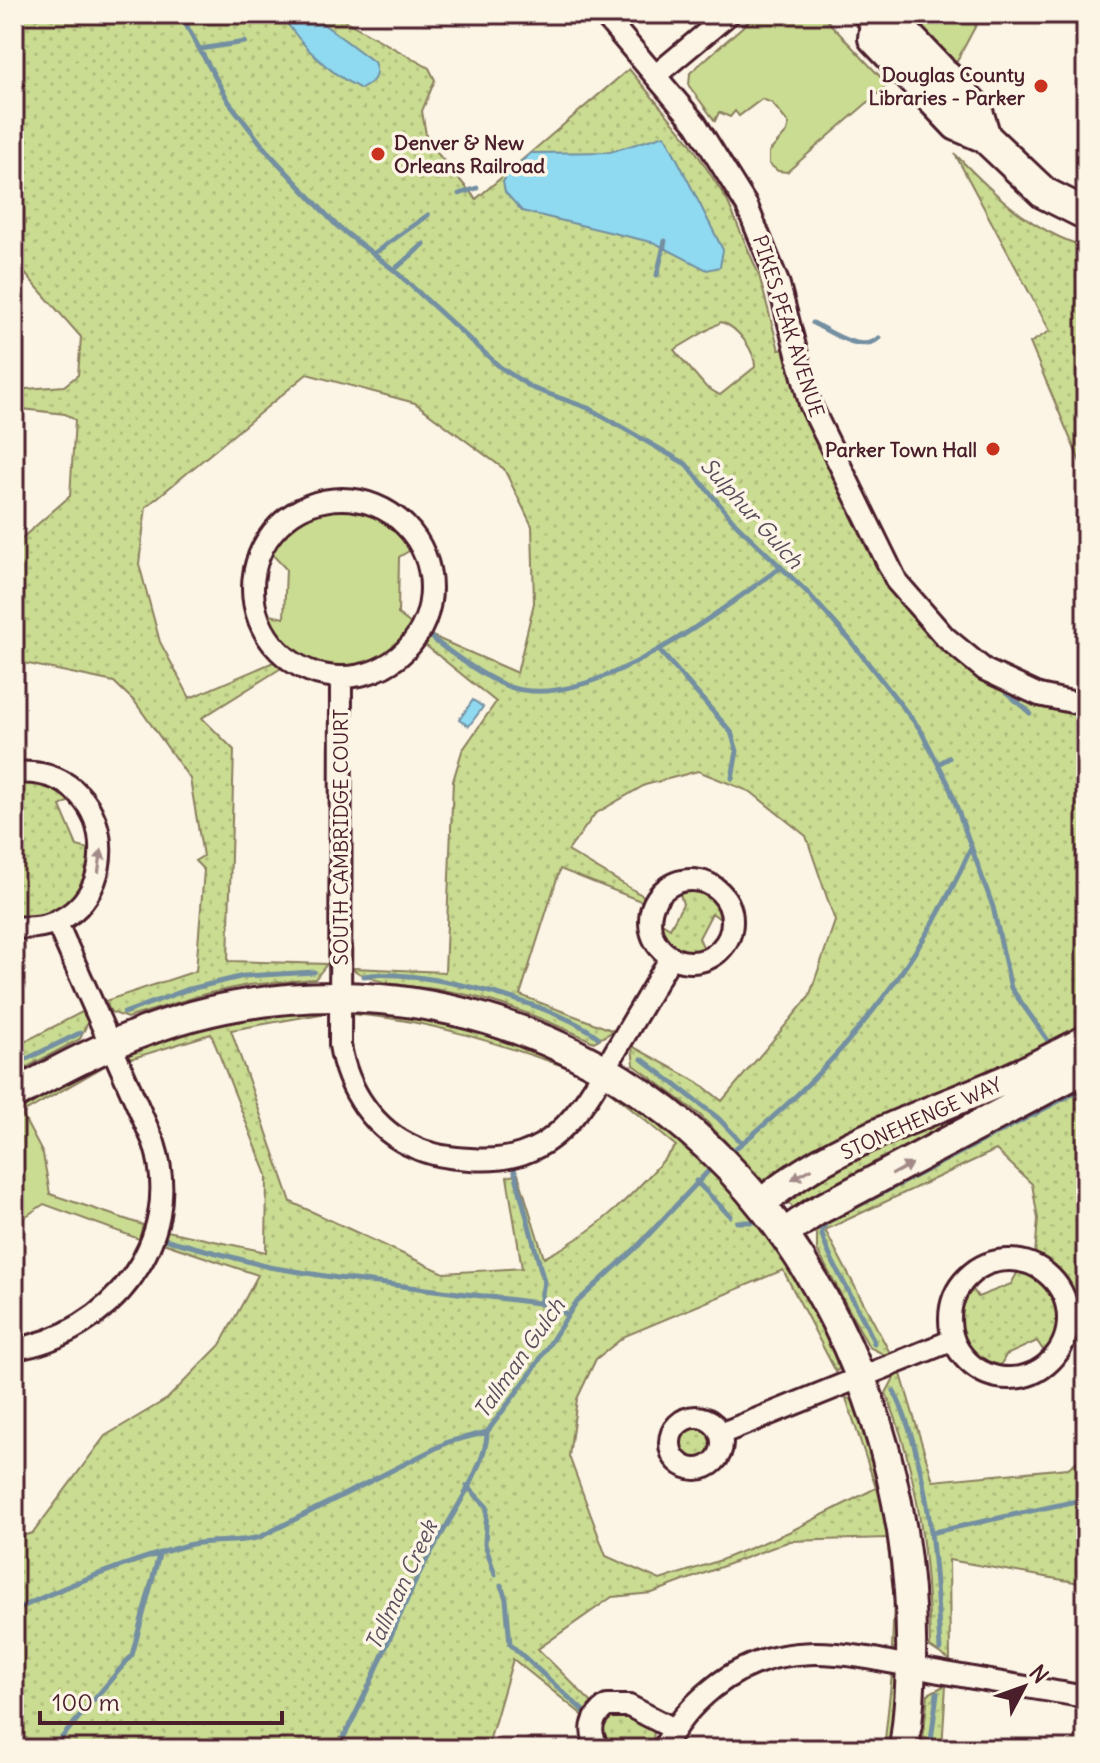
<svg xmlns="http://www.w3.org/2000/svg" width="1100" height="1763" font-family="Delius,sans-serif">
<defs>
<pattern id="grass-dots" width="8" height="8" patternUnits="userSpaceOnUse" patternTransform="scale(2)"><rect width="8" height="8" fill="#cadc91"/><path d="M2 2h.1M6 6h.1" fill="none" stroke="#afbc7d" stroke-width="1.8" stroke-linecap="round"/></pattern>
</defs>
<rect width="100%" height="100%" fill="#fcf5e5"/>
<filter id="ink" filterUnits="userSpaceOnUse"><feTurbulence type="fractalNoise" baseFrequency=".0125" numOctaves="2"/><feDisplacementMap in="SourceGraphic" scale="16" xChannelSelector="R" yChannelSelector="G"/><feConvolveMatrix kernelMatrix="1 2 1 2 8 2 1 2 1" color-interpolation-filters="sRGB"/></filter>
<g filter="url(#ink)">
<path fill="url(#grass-dots)" stroke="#8a7e5e" stroke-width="2" fill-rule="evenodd" d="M14,14H333L429,68L435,80L422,111L427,141L476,199L629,69L689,141L727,200L759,275L779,350L785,349C798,397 818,440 839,485C854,518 867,555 887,584C932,649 1004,710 1086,713V1031L764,1182L700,1115L634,1065L632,1046L698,1082L722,1101L809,997L835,921L806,836L751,792L698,771L645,785L595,814L568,851L645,897L643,902L560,869L520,995L614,1031L594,1042C551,1022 506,1003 459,993C425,985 379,989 351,968L445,972L453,781L462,751L496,702L424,644L430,635L517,673L534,603L532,526L504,469L415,403L307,374L146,507L139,564L160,642L190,698L276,661L283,667L202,718L234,750L228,961L327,964L315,979L248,985L205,994L127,1018L111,1012L105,1001L196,971L204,870L195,861L203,856L190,779L135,702L114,682L14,661V545L70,496L75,420L65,414L14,408V390L64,386L78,375L81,337L14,261ZM721,322C738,327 755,351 755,367L720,395L706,387L674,350Z
M955,154C995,195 1031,231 1086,247V476L1030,343L1050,331Z
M14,780L43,781L73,799L60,806L77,846L95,851L88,883L57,915L14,921Z
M688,886C708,889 720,897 726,918L724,922L712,913L699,938L705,951L685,955L664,944L655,925L657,920L670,928L683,904L678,888Z
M356,1007L498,1031L566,1067C496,1043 426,1019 351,1014Z
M323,1009L326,1013L231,1030L291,1202L444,1273L522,1268L507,1177L518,1174L544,1258C601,1229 634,1194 676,1146L607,1089L610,1087L722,1175L805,1284L841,1366L836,1372L783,1270L625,1336L596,1359L577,1399L569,1456L606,1556L660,1580L721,1560L789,1532L876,1488L846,1398L855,1400L882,1472L902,1646L892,1649L894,1600L887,1538L790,1541L652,1593L612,1597L538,1649L593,1704L585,1717L513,1659L487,1749H14V1538L33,1533L105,1436L167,1399L220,1345L258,1275L163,1243L167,1231L266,1252L267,1175L211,1034L130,1059L129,1049L243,1013Z
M82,1012L88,1022L80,1039L14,1074V1047Z
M105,1063L106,1065L21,1114L17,1105Z
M1086,1075V1310L1078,1311L1063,1277L1035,1255L1038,1219L1032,1184L996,1150L825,1230L890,1353L885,1355L869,1347L817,1250V1234L811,1227Z
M1008,1094L803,1209L794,1208L787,1202L788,1189L976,1103Z
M1020,1268C1061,1273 1075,1327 1045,1353L1037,1341L1006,1355L998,1370C962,1369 937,1305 970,1285L978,1297L1011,1284Z
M901,1374L933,1481L1068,1468L1086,1455V1584L949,1560L950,1660L930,1647C928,1561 919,1473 886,1393L895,1376Z
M675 1443a20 20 0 1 1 40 0a20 20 0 1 1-40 0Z
M892,1674L898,1681L894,1749H884Z
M946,1685L942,1749H922L928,1694Z
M624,1710L654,1730L652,1749H610L602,1743L599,1723L602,1717Z"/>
<path fill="#cadc91" stroke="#8a7e5e" stroke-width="2" d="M757,14H821L888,85L787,172L778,171L769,164V152L787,132L789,124L772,103L762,99L739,116L735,111L730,117L719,112L715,121L689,86L690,73Z
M899,14H982L952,70Z
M342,506C374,509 397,521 414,548L399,557L398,614L416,628C401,646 385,662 361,669C322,679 275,653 266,614L284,618L286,569L268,550C286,523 309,508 342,506Z
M17,1105L43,1154L50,1194L143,1225L139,1239L44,1204L14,1224Z"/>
<path fill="#8fdaf0" stroke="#738fa1" stroke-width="2" d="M280,14H310L374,62C380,76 373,83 361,89C325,71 303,46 280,14Z
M665,135L723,250L720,267L707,270L655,243L522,211L505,192L503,182L508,173L531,153L610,152Z
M473,700L483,707L469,726L459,720Z"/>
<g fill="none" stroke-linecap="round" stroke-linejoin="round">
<path stroke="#738fa1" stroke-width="5" d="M180,14L229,102L266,150L337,226L394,270L500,367L532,388L588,408L686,464L736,524L808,593L849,639L920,729L948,783L993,907L1011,988L1054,1049
M200,49L245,42
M459,194L477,188
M373,254L428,215
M394,270L424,244
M657,275L665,241
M813,323C831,332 861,354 879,338
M429,636C452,654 480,675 507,686C586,716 720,611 781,567
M659,650L731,732L737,751L732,778
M1005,691L1030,713
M938,764L949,758
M364,976C416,967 557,1004 598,1037
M124,1013L186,990L244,976L314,972
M642,1059L718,1118L742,1143
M14,1065L80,1033
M727,1155C830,1076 918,969 970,850
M512,1161L544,1282L540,1304
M696,1181L730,1216
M737,1222H761
M164,1239L269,1267L338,1278L554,1305L567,1315
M874,1343C866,1317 819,1247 822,1229L827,1222L1084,1088
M894,1391C930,1465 936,1568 940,1650
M467,1486L487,1507L485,1544L495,1575
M930,1533L1086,1499
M501,1585L506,1599L510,1644L588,1715
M14,1611C68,1584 128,1562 187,1545C211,1539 236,1544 260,1537L448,1442L487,1432L531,1373L575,1304L638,1246L713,1166
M52,1749L132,1655L159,1555
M337,1749C369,1693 390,1634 418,1576C435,1540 488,1468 487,1432
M930,1749L937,1693"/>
<g stroke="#4a1f2b" stroke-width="26">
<path id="street" d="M603,14L696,124L747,206L779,285L810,404L897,582L945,637L985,670L1039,695L1086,705
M656,75L729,14
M253 588a89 89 0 1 1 178 0a89 89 0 1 1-178 0Z
M341,677L340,1045C347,1089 374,1131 416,1148C433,1156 452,1158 470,1159C551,1166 580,1113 615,1052C634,1020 653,988 671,957
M14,773C130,763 128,939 14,927
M650 921a41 41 0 1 1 82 0a41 41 0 1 1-82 0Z
M950 1319a59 59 0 1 1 118 0a59 59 0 1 1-118 0Z
M14,1349C109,1335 186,1241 154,1143L56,921
M670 1443a26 26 0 1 1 52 0a26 26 0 1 1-52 0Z
M720,1434L953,1340
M600,1749C587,1733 591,1717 607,1706H629L674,1729
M663,1749C675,1725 692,1705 713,1688C779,1634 854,1655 929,1670C981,1680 1034,1688 1086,1697"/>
</g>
<g stroke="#4a1f2b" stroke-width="34">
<path id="secondary" d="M14,1095C84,1055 156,1020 236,1006C332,988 430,997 522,1031C808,1137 945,1460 904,1749
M761,1204C826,1146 924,1115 1003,1081C1031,1069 1059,1054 1086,1040
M785,1233L815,1212L1086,1068"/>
</g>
<g stroke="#4a1f2b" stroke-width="36">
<path id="primary" d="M869,14L876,21L900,28L976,108L985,137
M876,21L874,38L957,125L985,137L1044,193L1086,214"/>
</g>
<use href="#street" stroke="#fcf5e5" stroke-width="20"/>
<use href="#secondary" stroke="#fcf5e5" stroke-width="28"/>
<use href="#primary" stroke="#fcf5e5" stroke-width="30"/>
</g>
<defs><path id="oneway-solid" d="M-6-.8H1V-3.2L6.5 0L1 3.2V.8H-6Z" transform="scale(2)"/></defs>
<g fill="#a38a88">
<use href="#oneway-solid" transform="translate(100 861) rotate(-82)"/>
<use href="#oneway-solid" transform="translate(902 1169) rotate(-29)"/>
<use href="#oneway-solid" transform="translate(802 1174) rotate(152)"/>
</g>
</g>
<g fill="#c8321e" stroke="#fcf5e5" stroke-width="3">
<circle cx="1041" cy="86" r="8"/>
<circle cx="378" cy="154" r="8"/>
<circle cx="993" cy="449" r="8"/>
</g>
<g text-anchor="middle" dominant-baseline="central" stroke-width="7" stroke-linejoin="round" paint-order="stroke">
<g font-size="20" font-weight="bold" fill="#4a1f2b" stroke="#fcf5e5" text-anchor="end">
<text x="1025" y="74">Douglas County<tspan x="1025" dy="23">Libraries - Parker</tspan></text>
<text x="394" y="142" text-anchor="start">Denver &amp; New<tspan x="394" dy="23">Orleans Railroad</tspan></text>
<text x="977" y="449">Parker Town Hall</text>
</g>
<g font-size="20" fill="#4a1f2b" stroke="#fcf5e5">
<text transform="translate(789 326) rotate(72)">PIKES PEAK AVENUE</text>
<text transform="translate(340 837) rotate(-90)">SOUTH CAMBRIDGE COURT</text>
<text transform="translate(921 1118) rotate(-24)">STONEHENGE WAY</text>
</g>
<g font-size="22" font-style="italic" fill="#5b4e5c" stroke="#fcf5e5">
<text transform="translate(752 513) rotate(48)">Sulphur Gulch</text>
<text transform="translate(519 1358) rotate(-55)">Tallman Gulch</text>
<text transform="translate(401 1585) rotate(-65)">Tallman Creek</text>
</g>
</g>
<rect width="1100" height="1763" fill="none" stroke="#fcf5e5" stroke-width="48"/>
<rect x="24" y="24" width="1052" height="1715" fill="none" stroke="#4a1f2b" stroke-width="3" filter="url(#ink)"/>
<g transform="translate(1024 1687) rotate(49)" stroke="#fcf5e5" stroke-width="6" paint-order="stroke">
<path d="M0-6L14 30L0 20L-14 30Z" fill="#4a1f2b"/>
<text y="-12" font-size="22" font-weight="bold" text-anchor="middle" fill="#4a1f2b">N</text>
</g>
<path d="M40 1711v12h242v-12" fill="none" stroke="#4a1f2b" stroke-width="4"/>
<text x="52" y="1711" font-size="24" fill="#4a1f2b" stroke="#fcf5e5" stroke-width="6" paint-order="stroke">100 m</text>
</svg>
